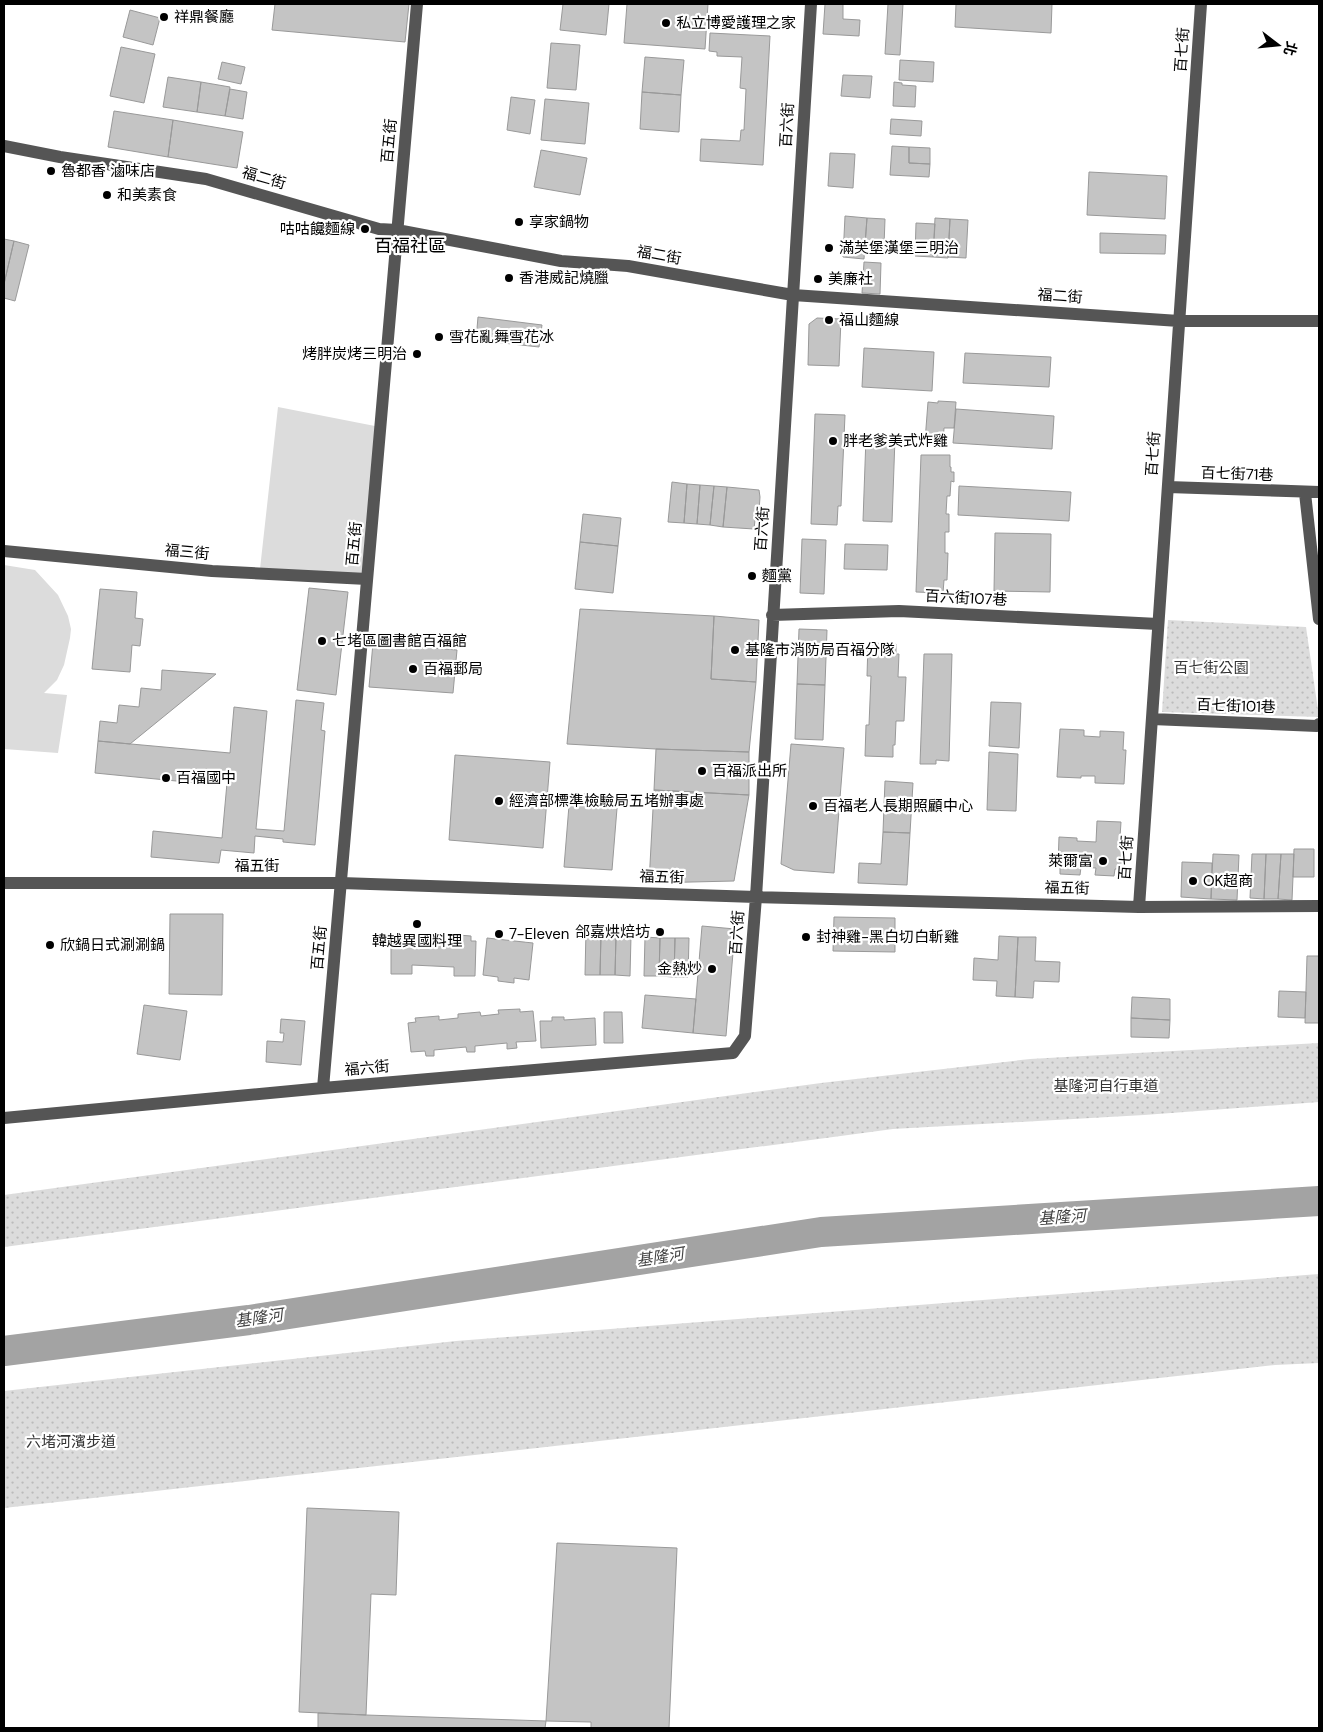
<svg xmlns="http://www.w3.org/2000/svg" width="1323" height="1732" font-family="'DM Sans','Noto Sans TC',sans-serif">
<defs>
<pattern id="park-dots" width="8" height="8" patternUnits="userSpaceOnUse" patternTransform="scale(1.25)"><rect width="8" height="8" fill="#dcdcdc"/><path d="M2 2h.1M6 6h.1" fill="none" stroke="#bbb" stroke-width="1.8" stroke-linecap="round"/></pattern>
</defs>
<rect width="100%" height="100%" fill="#fff"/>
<path fill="url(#park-dots)" d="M1168,620L1306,627L1319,717L1162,712Z
M1319,1043V1102L1144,1115L893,1129L4,1247V1195L821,1083L1030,1059Z
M1319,1274V1363L1275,1365L4,1508V1391L456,1341Z"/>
<path fill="#dcdcdc" d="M278,407L380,427L367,579L260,569Z
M4,565L35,570L58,595L68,616L71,629L70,638L64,665L57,680L44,693L67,695L58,753L4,749Z"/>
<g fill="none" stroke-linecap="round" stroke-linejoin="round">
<path stroke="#a3a3a3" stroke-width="30" d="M4,1351L249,1320L821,1232L1319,1201"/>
</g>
<path fill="#c4c4c4" stroke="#999" d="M275,4H409L405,42L272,30Z
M563,4H609L606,35L560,30Z
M627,4H708L705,49L624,43Z
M825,4H843V19L860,20L859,36L823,34Z
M888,4H903L900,55L885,54Z
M956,4H1052L1051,33L955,27Z
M130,10L160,18L153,45L123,37Z
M710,33L770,36L763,165L700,161L701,139L740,141L741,130H744L746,89L740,88L742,57L717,56V52L709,51Z
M551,43L580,45L576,90L547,88Z
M121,47L155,54L144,103L110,96Z
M645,57L684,60L681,95L642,92Z
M900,60L934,62L933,82L899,80Z
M222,62L245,67L241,84L218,79Z
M843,75L872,76L870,98L841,96Z
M168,77L201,82L197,112L163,107Z
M201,82L230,87L225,116L197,112Z
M894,82L902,83V85L916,86L915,107L893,106Z
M230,89L247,92L243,119L225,116Z
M642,92L681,95L679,132L640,129Z
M511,97L535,100L530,134L507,130Z
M545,99L589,103L585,144L541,140Z
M114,111L173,120L168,157L108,147Z
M891,119L922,121L921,136L890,134Z
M173,120L243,132L237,168L168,157Z
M892,146L909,147V163L930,164L929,177L890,175Z
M909,147L930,148V164L909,163Z
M541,150L587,158L580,195L534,187Z
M830,153L855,154L853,188L828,186Z
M1089,172L1167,176L1165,219L1087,215Z
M845,216L867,218L864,259L843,257Z
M867,218L885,219L884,246L865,244Z
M935,218L950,219L948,258L933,257Z
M950,219L968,220L966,258L948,257Z
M916,223L935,224L933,257L915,256Z
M1100,233L1166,235L1165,254L1100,253Z
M4,239L14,241L4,284Z
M14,241L29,245L15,301L4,298V284Z
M864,262L881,263L880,294L862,293Z
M478,317L542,325L539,347L476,340Z
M817,318L841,319L839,366L808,365L809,324Z
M864,348L934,352L932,391L862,387Z
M965,353L1051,357L1049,387L963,383Z
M938,401L956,402L954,428H944L943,442L925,441L928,402L938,403Z
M956,409L1054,416L1052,449L953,443Z
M815,414L845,415L841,506H838L837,525L811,524Z
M866,437L895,438L892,522L863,521Z
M921,455H950V467H951V472H954V482L951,481L950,496H947L946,514H949V532H945V553H948L947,580H944L943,593L916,592Z
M672,482L687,484L684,523L668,522Z
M687,484L700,485L697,524L684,523Z
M700,485L714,486L710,525L697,524Z
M714,486L727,487L723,527L710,525Z
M959,486L1071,492L1069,521L958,515Z
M727,487L759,490L760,497L759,511H756L754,529L723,527Z
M583,514L621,518L618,546L580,542Z
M995,533L1051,534L1050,592L994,591Z
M802,539L826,540L824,594L800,593Z
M580,542L618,546L613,593L575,589Z
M845,544L888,545L887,570L844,569Z
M309,588L348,592L336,695L297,690Z
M100,589L137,592L135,618L143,619L140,646L132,645L130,672L92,669Z
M580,609L714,616L711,679L756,682L749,752L656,749L567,744Z
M714,616L759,620L756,682L711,679Z
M799,629L827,630L825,685L797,684Z
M373,643L457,650L453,693L369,687Z
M868,643L896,644V654H899L898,677H906L904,721H896L895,745H893V757L865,756L866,725H869L871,676H867Z
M924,654H952L949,761L936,760V764H920Z
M162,670L216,674L130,744L98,741L100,721L117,723L119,705L139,707L141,688L161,690Z
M797,684L825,685L823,740L795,739Z
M296,700L324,703L321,730L325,731L315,845L283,842V839L255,836L254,853L221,850L219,863L151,857L153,831L222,838L228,772L218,771L217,785L95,773L98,741L230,753L234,707L267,711L256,829L284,831Z
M991,702L1021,703L1019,748L989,746Z
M1060,729L1084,730V736L1100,737V731L1124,732L1123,750H1126L1124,784L1095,783V776H1081V778L1057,777Z
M791,744L844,748L834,873L794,870L781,864Z
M656,749L749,752V795L654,790Z
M989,752L1018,754L1016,811L987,810Z
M455,755L550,762L543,848L449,840Z
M885,781L913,783L910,833L883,832Z
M654,790L749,795L734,881L649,883Z
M570,793L618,796L612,870L564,867Z
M1097,821L1121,822L1120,837H1123L1122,863H1119L1118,869H1115L1114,876L1095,875L1096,868L1081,867L1080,875L1060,874V865H1058L1059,837L1077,838V841L1096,842Z
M883,832L910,833L907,885L858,883L859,863L881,864Z
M1294,849H1314V877H1293Z
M1213,854L1239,855L1237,900L1211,899Z
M1252,854H1266L1264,899L1250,898Z
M1266,854H1281L1278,899H1264Z
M1281,854H1294L1292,900L1278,899Z
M1182,862L1212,863L1211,899L1181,897Z
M170,914H223L222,995L169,994Z
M834,917L895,918V952L833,951Z
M702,926L735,929L726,1036L693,1033Z
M586,930L601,931L600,975H585Z
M397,934H410L409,940L458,941V935L471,936V941H476L475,976H454V967L412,965V974H391V939H397Z
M601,936H616L615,975H600Z
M616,936H631L630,976L615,975Z
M999,936L1018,937L1015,997L996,996L997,981L973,980L974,958L998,960Z
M645,937L660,938L659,976H644Z
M1018,937H1036L1035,961L1060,962L1059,982L1034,981L1033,998L1015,997Z
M487,938L533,943L529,980L514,978V983L498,981V977L483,975Z
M660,938H675L674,977L659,976Z
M675,938H689L688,977H674Z
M1307,956H1319V1023H1305Z
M1279,991L1306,992L1305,1018L1278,1017Z
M645,995L696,999L693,1033L642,1028Z
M1132,997L1170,999V1020L1131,1018Z
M144,1005L187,1011L180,1060L137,1054Z
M520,1009V1012L533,1011L536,1041L516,1042L517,1048L507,1049V1043L475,1046V1052H467L466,1047L434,1050V1056H426L425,1051L411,1052L408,1023L416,1022L415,1018L439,1016V1020L458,1018V1014L480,1012L481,1016L499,1014L498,1010Z
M604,1012H622L623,1043H604Z
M552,1017H564V1020L595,1018L596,1045L541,1048L540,1021H552Z
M1131,1018L1170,1020L1169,1038L1131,1037Z
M281,1019L305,1021L301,1065L266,1062L267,1041L283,1042L284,1033H280Z
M307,1508L399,1512L396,1595L371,1594L366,1715L299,1712Z
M557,1543L677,1548L669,1728H591V1722L546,1721Z
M318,1713L366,1715L546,1721L545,1728H318Z"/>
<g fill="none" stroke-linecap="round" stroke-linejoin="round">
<path stroke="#555" stroke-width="12" d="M4,146L60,157L206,179L379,229L397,230L561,261L628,266L793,295L1179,321H1319
M1168,487L1319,492
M1305,493L1319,619
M4,551L212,571L367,579
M772,615L899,611L1158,624
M1152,719L1317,726L1319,724
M4,883H341L756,897L1139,907L1319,906
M1139,907L1201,4
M323,1088L417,4
M4,1118L323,1088L733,1053L745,1036L756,897L811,4"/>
</g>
<g fill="#000" stroke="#fff" stroke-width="2">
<circle cx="164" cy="17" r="5"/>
<circle cx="666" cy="23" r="5"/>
<circle cx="51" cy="171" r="5"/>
<circle cx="107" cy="195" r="5"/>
<circle cx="519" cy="222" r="5"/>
<circle cx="365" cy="229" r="5"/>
<circle cx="829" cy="248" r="5"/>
<circle cx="509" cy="278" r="5"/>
<circle cx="818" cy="279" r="5"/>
<circle cx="829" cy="320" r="5"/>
<circle cx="439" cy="337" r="5"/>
<circle cx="417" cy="354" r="5"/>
<circle cx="833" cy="441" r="5"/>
<circle cx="752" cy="576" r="5"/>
<circle cx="322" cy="641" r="5"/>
<circle cx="735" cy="650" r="5"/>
<circle cx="413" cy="669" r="5"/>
<circle cx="702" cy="771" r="5"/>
<circle cx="166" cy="778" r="5"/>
<circle cx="499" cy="801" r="5"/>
<circle cx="813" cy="806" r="5"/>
<circle cx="1103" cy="861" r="5"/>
<circle cx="1193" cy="881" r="5"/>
<circle cx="417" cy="924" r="5"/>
<circle cx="660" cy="932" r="5"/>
<circle cx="499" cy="934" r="5"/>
<circle cx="806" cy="937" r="5"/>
<circle cx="50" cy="945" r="5"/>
<circle cx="712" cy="969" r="5"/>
</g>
<g text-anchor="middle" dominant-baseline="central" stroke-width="4.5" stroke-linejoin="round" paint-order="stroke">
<g font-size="15" fill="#000" stroke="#fff" text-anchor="start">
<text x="174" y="17">祥鼎餐廳</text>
<text x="676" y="23">私立博愛護理之家</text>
<text x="61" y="171">魯都香 滷味店</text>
<text x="117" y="195">和美素食</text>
<text x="529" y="222">享家鍋物</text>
<text x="355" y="229" text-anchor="end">咕咕饞麵線</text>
<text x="839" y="248">滿芙堡漢堡三明治</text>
<text x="519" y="278">香港威記燒臘</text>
<text x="828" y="279">美廉社</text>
<text x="839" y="320">福山麵線</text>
<text x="449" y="337">雪花亂舞雪花冰</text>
<text x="407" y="354" text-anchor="end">烤胖炭烤三明治</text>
<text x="843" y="441">胖老爹美式炸雞</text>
<text x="762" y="576">麵黨</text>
<text x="332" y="641">七堵區圖書館百福館</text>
<text x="745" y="650">基隆市消防局百福分隊</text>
<text x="423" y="669">百福郵局</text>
<text x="712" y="771">百福派出所</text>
<text x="176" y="778">百福國中</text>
<text x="509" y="801">經濟部標準檢驗局五堵辦事處</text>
<text x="823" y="806">百福老人長期照顧中心</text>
<text x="1093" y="861" text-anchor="end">萊爾富</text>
<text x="1203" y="881">OK超商</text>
<text x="650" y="932" text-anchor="end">郃嘉烘焙坊</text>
<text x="509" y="934">7-Eleven</text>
<text x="816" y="937">封神雞-黑白切白斬雞</text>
<text x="417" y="941" text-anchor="middle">韓越異國料理</text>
<text x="60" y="945">欣鍋日式涮涮鍋</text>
<text x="702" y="969" text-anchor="end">金熱炒</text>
</g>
<g font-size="15" fill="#000" stroke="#fff">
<text transform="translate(1182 50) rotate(-86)">百七街</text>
<text transform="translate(787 125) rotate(-87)">百六街</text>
<text transform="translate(389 141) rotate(-85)">百五街</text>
<text transform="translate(264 178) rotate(16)">福二街</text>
<text transform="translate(659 255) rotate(10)">福二街</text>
<text transform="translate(1060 296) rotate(4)">福二街</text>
<text transform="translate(1153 454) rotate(-86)">百七街</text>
<text transform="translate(1237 474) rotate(2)">百七街71巷</text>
<text transform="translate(762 529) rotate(-86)">百六街</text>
<text transform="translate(354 544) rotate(-85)">百五街</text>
<text transform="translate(187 552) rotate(5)">福三街</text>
<text transform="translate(966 598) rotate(3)">百六街107巷</text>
<text transform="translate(1236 706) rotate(2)">百七街101巷</text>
<text transform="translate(1126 858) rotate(-86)">百七街</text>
<text x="257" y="866">福五街</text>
<text transform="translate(662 877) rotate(2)">福五街</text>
<text transform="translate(1067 888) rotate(1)">福五街</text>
<text transform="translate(737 933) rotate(-86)">百六街</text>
<text transform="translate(319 948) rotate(-85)">百五街</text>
<text transform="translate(367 1068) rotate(-5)">福六街</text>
</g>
<g font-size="15" fill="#333" stroke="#fff">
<text x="1211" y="668">百七街公園</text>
<text x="1106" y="1086">基隆河自行車道</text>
<text x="71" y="1442">六堵河濱步道</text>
</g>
<g font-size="16" font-style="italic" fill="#444" stroke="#fff">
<text transform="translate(1062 1217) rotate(-4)">基隆河</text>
<text transform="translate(660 1257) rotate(-9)">基隆河</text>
<text transform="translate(259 1318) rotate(-8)">基隆河</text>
</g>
<g font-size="18" fill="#000" stroke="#fff">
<text x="410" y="246">百福社區</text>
</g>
</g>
<rect width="1323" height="1732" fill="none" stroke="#000000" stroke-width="10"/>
<g transform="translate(1278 45) rotate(106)" stroke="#ffffff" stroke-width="4" paint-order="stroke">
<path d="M0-4L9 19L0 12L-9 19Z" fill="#000000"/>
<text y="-8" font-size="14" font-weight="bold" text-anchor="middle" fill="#000000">北</text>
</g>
</svg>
